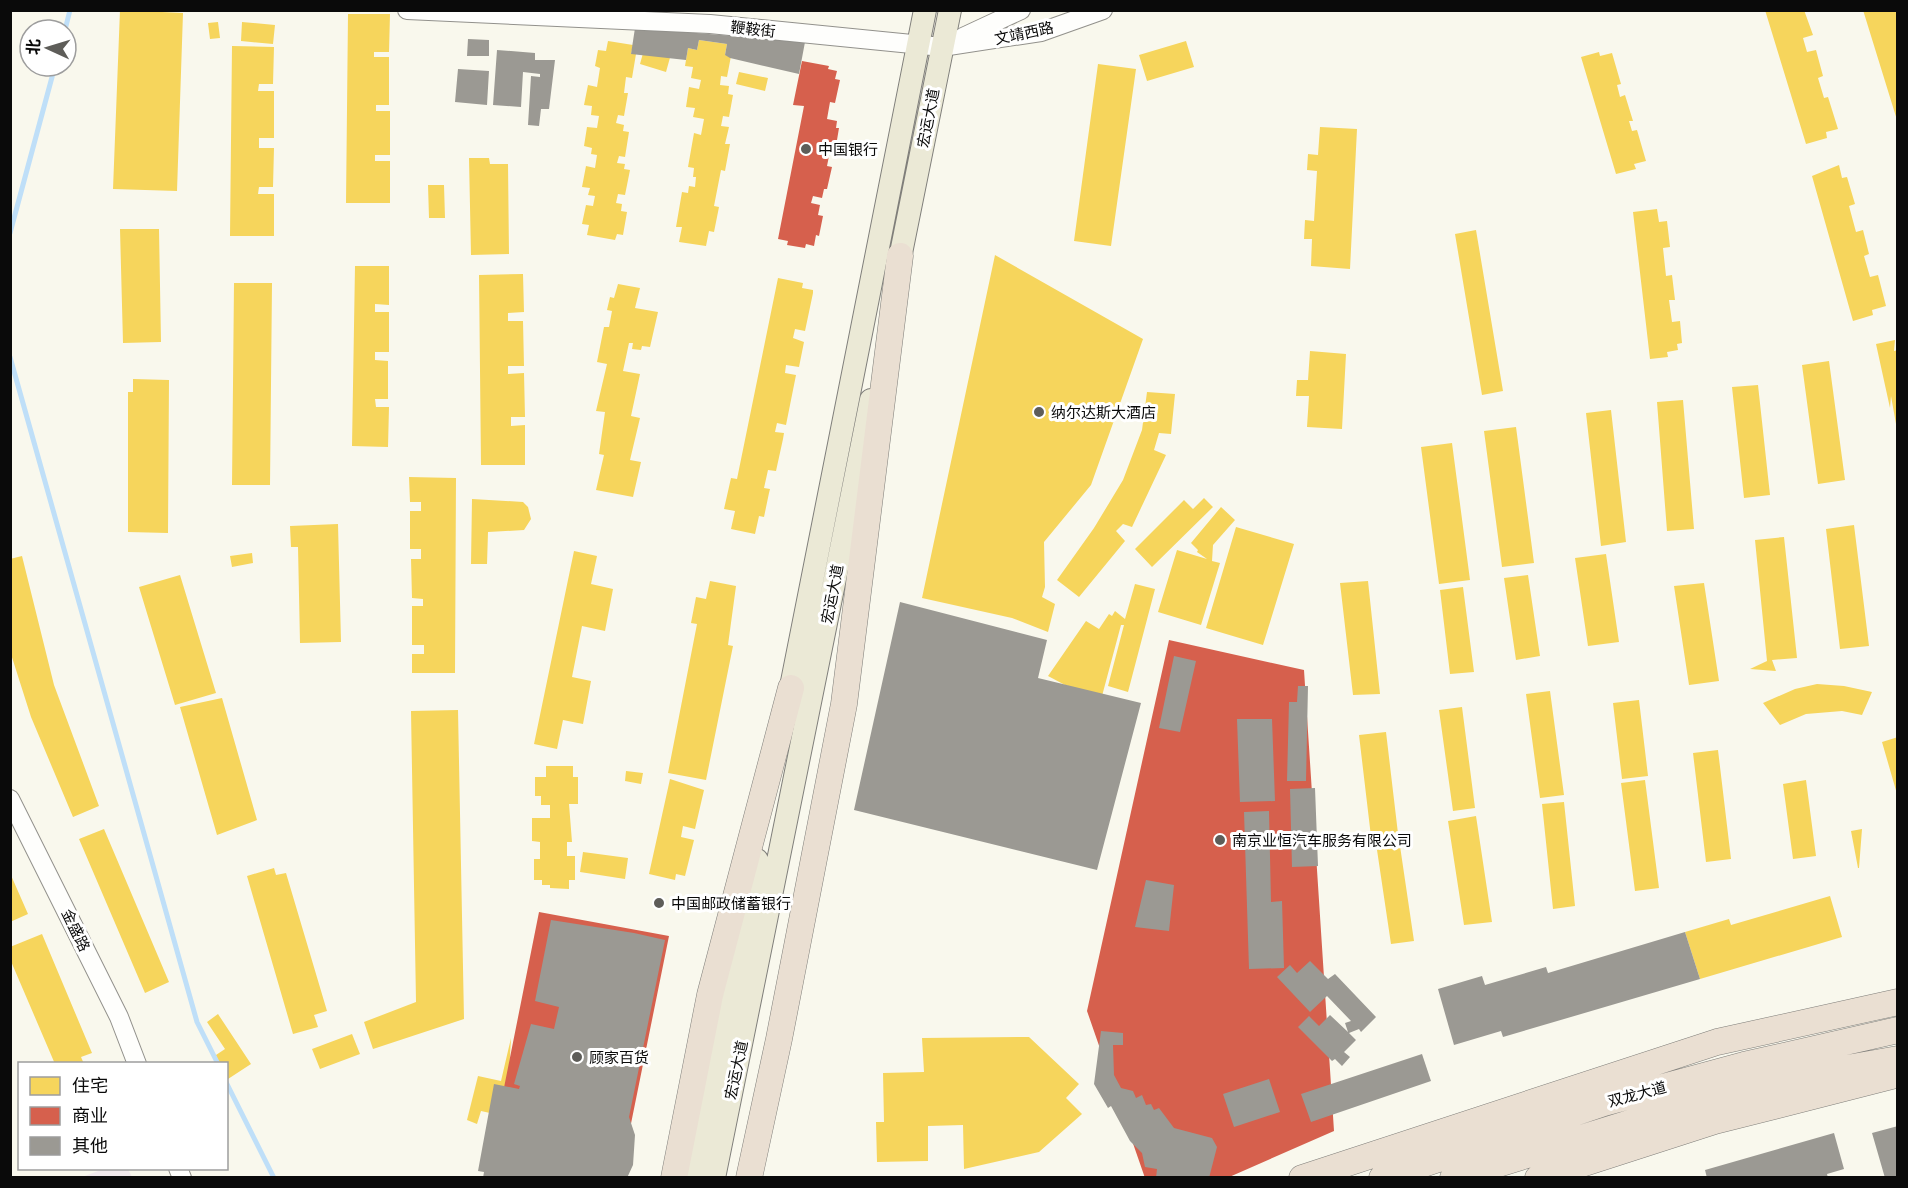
<svg xmlns="http://www.w3.org/2000/svg" width="1908" height="1188" font-family="'Libre Baskerville','Noto Sans SC',serif">
<rect width="100%" height="100%" fill="#f9f8ed"/>
<path fill="#f1e9ec" d="M106,1168L128,1169L132,1177H82Z"/>
<path fill="#f6d55c" d="M120,10L183,13L177,191L113,189Z
M1765,10H1804L1813,35L1803,38L1807,52L1816,50L1823,76L1818,78L1824,98L1828,97L1838,129L1826,132L1827,138L1806,144Z
M1863,10H1897L1898,120H1897Z
M348,14H390L389,52H374V57H389V105H376V111H390V155H375V161H390V203H346Z
M218,22L220,38L210,39L208,23Z
M242,22L275,25L273,44L241,41Z
M699,40L727,44L725,55L731,56L727,77L721,76L720,85L729,86L728,94L733,95L729,117L723,116L721,126L729,127L725,144H730L725,171L721,170L714,206L719,207L714,232L709,231L706,246L679,242L682,227H676L682,192L688,193L689,186L695,187L696,177H693L694,168L688,167L694,133L701,135L704,119L693,117L695,108L686,107L689,87L699,89L701,80L691,78L693,67L685,66L688,48L697,50Z
M608,41L633,45L631,54H636L632,78L626,77L624,93H628L624,116L618,115L616,123L624,125L623,131L629,132L625,157L619,156L617,163L625,164L624,169L630,170L625,195L618,194L616,203L622,204L621,211L627,212L623,235L617,234L615,240L587,235L589,225L582,224L586,205L593,206L595,196L588,195L590,188L582,187L586,166L595,168L597,155L591,154L592,148L584,146L587,127L597,128L599,116L591,115L592,106L584,105L588,85L597,87L600,68L595,66L598,50L606,51Z
M1186,41L1194,67L1147,81L1139,55Z
M232,46L274,47L273,84H259L258,91H274V138H259V148H274L273,187H259L258,194H274V236H230Z
M645,46L671,54L666,72L640,64Z
M1599,52L1600,56L1612,53L1621,84L1617,85L1620,97L1625,95L1633,121H1629L1632,131L1637,130L1646,161L1634,164L1636,169L1616,174L1581,57Z
M1098,64L1136,69L1111,246L1074,241Z
M739,72L768,78L765,91L736,84Z
M1320,127L1357,129L1350,269L1311,266L1312,239H1304L1305,220L1314,221L1317,171L1307,170L1308,154L1318,155Z
M469,158H489L490,164H508L509,254L471,255Z
M1839,165L1842,178L1847,177L1855,204L1849,206L1856,232L1863,230L1869,254L1864,256L1870,277L1878,275L1886,306L1872,310L1873,315L1853,321L1812,176Z
M428,185H444L445,218H429Z
M1657,209L1659,222L1667,221L1670,247L1663,248L1666,276L1672,275L1675,300H1669L1672,322L1680,321L1682,343L1677,344L1678,350L1667,352L1668,357L1650,359L1633,212Z
M120,229H159L161,342L123,343Z
M1476,230L1503,391L1482,395L1455,234Z
M995,255L1143,339L1091,485L1044,542L1045,587L1042,597L1055,604L1048,632L1012,618L922,598Z
M355,266H389V305L375,304V312H389V352H375V360L388,361V399H375L376,407H389L388,447L352,446Z
M523,274L524,312L508,313V321H523L524,366H508V374L524,373L525,417H511V426L525,425V465H481L479,275Z
M778,278L803,283L802,288L813,290V293L805,331L795,329L793,338L804,342L799,367L786,365L785,373L796,375L786,425L777,423L775,432L784,433L783,439L776,471L768,470L764,488L770,489L769,493L764,517L759,516L755,534L731,529L735,511L724,509L731,478L737,479Z
M234,283H272L270,485H232Z
M618,284L640,288L635,308L658,312L650,347L642,346L641,350L632,349L633,343H629L623,371L640,374L631,416L640,418L630,460L641,462L633,497L596,490L604,455L599,454L605,412L596,411L607,364L597,362L604,327H609L612,311L607,310L610,297L614,298Z
M1895,340L1894,351L1898,350L1896,424L1891,396L1890,408L1876,344Z
M1310,351L1346,354L1342,429L1307,427L1309,396H1296L1297,380H1308Z
M1829,361L1845,480L1818,484L1802,365Z
M133,379L169,380L168,533L128,532V392H133Z
M1758,385L1770,495L1744,498L1732,387Z
M1147,392L1175,394L1171,434L1159,433L1154,450L1166,455L1132,527L1123,524L1116,531L1125,541L1079,597L1057,580L1094,528L1123,480L1142,430Z
M1683,400L1694,529L1667,531L1657,402Z
M1611,410L1626,542L1601,546L1586,413Z
M1516,427L1534,563L1502,567L1484,431Z
M1452,443L1470,580L1439,584L1421,447Z
M409,477L456,478L455,673H412V654H424V645H412V606H423V599L412,598L411,559H421V549H410V511H421V502H410Z
M1204,498L1213,507L1152,567L1135,549L1184,500L1193,509Z
M472,499L523,502L528,507L531,519L524,530L488,532L487,564H471Z
M1221,507L1235,520L1213,545L1212,561L1220,563L1201,625L1158,612L1177,550L1207,559L1197,552L1198,550L1191,543Z
M338,524L341,642L300,643L298,547H291L290,526Z
M1854,525L1869,646L1840,649L1826,529Z
M1236,527L1294,544L1263,645L1206,628Z
M1784,537L1797,658L1772,660L1776,671L1750,669L1767,661L1755,540Z
M574,551L597,556L591,584L613,589L605,631L582,626L572,677L591,681L583,724L563,720L557,749L534,744Z
M252,553L253,563L232,567L230,556Z
M1606,554L1619,642L1588,646L1575,558Z
M22,556L54,685L99,806L73,817L31,717L10,651V559Z
M180,575L216,693L175,705L139,587Z
M1528,575L1540,656L1516,660L1504,578Z
M710,581L736,586L728,645L733,646L706,780L668,773L697,624L691,623L696,597L706,599Z
M1368,581L1380,694L1353,695L1340,583Z
M1704,583L1719,681L1689,685L1674,586Z
M1135,584L1155,589L1128,692L1108,686L1124,625H1121L1102,696L1065,685L1048,676L1086,621L1099,629L1109,614L1112,616L1115,611L1125,619Z
M1463,587L1474,672L1450,674L1440,590Z
M1817,684L1844,686L1872,692L1862,715L1842,711L1806,714L1780,725L1763,703L1795,689Z
M1550,691L1564,795L1540,798L1526,694Z
M222,698L257,820L217,835L180,707Z
M1639,700L1648,776L1622,779L1613,703Z
M1462,707L1475,808L1453,811L1439,710Z
M458,710L464,1019L373,1049L364,1022L416,1002L411,711Z
M1386,732L1399,842L1372,845L1359,735Z
M1898,737V794H1897L1882,742Z
M1718,750L1731,859L1706,862L1693,753Z
M546,766H573V777H578V804H569L572,842H567V856H575V880H569V889L550,888V885H542V880H534V859H540V842L532,841V818H550V805H541V796H535V777H546Z
M626,771L643,773L641,784L625,781Z
M670,779L704,790L695,829L683,826L681,837L694,840L685,876L676,874L675,880L649,874Z
M1645,780L1659,888L1635,891L1621,783Z
M1806,780L1816,856L1793,859L1783,784Z
M1564,802L1575,906L1553,909L1542,804Z
M1476,816L1492,922L1464,925L1448,821Z
M104,829L169,982L145,993L79,839Z
M1862,829L1859,868H1858L1851,831Z
M1400,846L1414,941L1391,944L1377,850Z
M583,852L628,858L625,879L580,872Z
M274,868L276,875L286,873L327,1011L314,1015L318,1027L293,1034L247,876Z
M10,873L28,914L10,922Z
M1830,896L1842,937L1700,979L1685,932L1729,919L1731,925Z
M42,934L92,1053L81,1057L84,1064H55L10,959V947Z
M218,1014L251,1064L228,1079L226,1064H218L213,1057L225,1049L207,1022Z
M352,1034L360,1054L320,1069L312,1049Z
M1029,1037L1079,1084L1066,1098L1082,1114L1039,1152L964,1169L963,1125L928,1126V1161L877,1162L876,1122H884L883,1073L924,1072L922,1038Z
M511,1038L507,1110L522,1114L514,1155L504,1152L506,1128H498L499,1115L481,1111L477,1124L467,1120L478,1076L501,1081Z"/>
<path fill="#d6604d" d="M802,61L829,66L828,69L837,71L835,79L840,80L835,103L830,102L827,119L837,121L836,128H839L835,152L830,151L827,166L832,167L827,189H824L822,198L813,196L811,203L820,205L818,215L823,216L819,236L816,235L814,246L806,244L805,248L787,245L788,241L778,239L804,106L793,105Z
M1169,640L1304,670L1334,1131L1227,1178H1145L1087,1011Z
M539,912L669,936L620,1178H486Z"/>
<g fill="none" stroke-linecap="round" stroke-linejoin="round">
<path stroke="#bfdff8" stroke-width="5" d="M65,30L70,10
M10,233L55,66
M10,357L197,1022L218,1064
M226,1082L274,1178"/>
</g>
<path fill="#9b9993" d="M635,28L805,42L799,74L730,58L725,55L727,44L699,40L697,50L688,48L686,60L631,54Z
M468,39L489,40V56H467Z
M497,50L535,53V60H555L549,109H541L539,126L528,125L531,76L540,77V74L523,72L521,107L493,105Z
M458,69L489,71L487,105L455,102Z
M900,602L1047,640L1038,678L1141,703L1097,870L854,810Z
M1174,656L1196,661L1180,732L1159,728Z
M1298,686H1308L1306,781H1287L1289,702H1297Z
M1237,719H1272L1275,801L1240,802Z
M1315,788L1318,866L1292,867L1290,789Z
M1269,811L1271,902L1282,901L1284,968L1249,969L1244,812Z
M1146,880L1174,885L1169,931L1135,927Z
M551,920L634,933L665,940L629,1117L635,1135L633,1165L627,1178H483L484,1172L478,1171L494,1084L519,1089L520,1086L514,1084L531,1024L554,1029L559,1007L535,1001Z
M1685,932L1700,979L1503,1037L1501,1031L1454,1045L1438,989L1482,976L1485,985L1546,967L1548,973Z
M1310,961L1328,979L1335,974L1376,1017L1361,1032L1359,1029L1349,1033L1356,1040L1344,1052L1350,1057L1342,1066L1335,1059L1332,1061L1298,1027L1309,1016L1319,1026L1330,1015L1348,1032L1345,1023L1351,1021L1327,996L1310,1012L1277,977L1290,965L1297,973Z
M1101,1031L1123,1033V1045H1113L1114,1075L1121,1088L1133,1091L1136,1098L1142,1095L1146,1105L1151,1104L1154,1110L1159,1108L1174,1128L1212,1138L1217,1147L1209,1178H1156L1157,1169L1145,1167L1142,1153L1130,1141L1111,1106L1108,1108L1094,1084Z
M1422,1054L1431,1081L1311,1122L1301,1094Z
M1269,1079L1280,1112L1234,1127L1223,1094Z
M1898,1126V1178H1885L1872,1133Z
M1834,1133L1844,1169L1827,1174L1828,1178H1707L1705,1170Z"/>
<g fill="none" stroke-linecap="round" stroke-linejoin="round">
<g stroke="#92918c" stroke-width="20">
<path id="minor" d="M407,10L710,24L942,47L1041,32L1103,10
M963,37L1021,10
M10,799L119,1017L137,1064
M178,1168L182,1178"/>
</g>
<g stroke="#7f7e7a" stroke-width="24">
<path id="major" d="M897,273L950,10
M787,707L925,10
M694,1178L757,860
M714,1178L871,400"/>
</g>
<g stroke="#7f7e7a" stroke-width="27">
<path id="highway" d="M674,1178L710,995L791,688
M749,1178L779,1039L844,704L900,256
M1302,1178L1717,1042L1898,1002
M1382,1178L1604,1103L1744,1065L1898,1030
M1453,1178L1752,1085L1898,1059
M1538,1178L1715,1121L1892,1076"/>
</g>
<use href="#minor" stroke="#fefefc" stroke-width="18"/>
<use href="#major" stroke="#ebe9d6" stroke-width="22"/>
<use href="#highway" stroke="#eadfd2" stroke-width="26"/>
</g>
<g fill="#5e5d59" stroke="#fff" stroke-width="2">
<circle cx="806" cy="149" r="6"/>
<circle cx="1039" cy="412" r="6"/>
<circle cx="1220" cy="840" r="6"/>
<circle cx="659" cy="903" r="6"/>
<circle cx="577" cy="1057" r="6"/>
</g>
<g text-anchor="middle" dominant-baseline="central" stroke-width="6" stroke-linejoin="round" paint-order="stroke">
<g font-size="15" fill="#0a0a0a" stroke="#fff">
<text transform="translate(753 29) rotate(6)">鞭鞍街</text>
<text transform="translate(1024 33) rotate(-12)">文靖西路</text>
<text transform="translate(928 118) rotate(-79)">宏运大道</text>
<text transform="translate(832 594) rotate(-79)">宏运大道</text>
<text transform="translate(76 930) rotate(64)">金盛路</text>
<text transform="translate(736 1070) rotate(-78)">宏运大道</text>
<text transform="translate(1637 1094) rotate(-15)">双龙大道</text>
</g>
<g font-size="15" fill="#0a0a0a" stroke="#fff" text-anchor="start">
<text x="818" y="149">中国银行</text>
<text x="1051" y="412">纳尔达斯大酒店</text>
<text x="1232" y="840">南京业恒汽车服务有限公司</text>
<text x="671" y="903">中国邮政储蓄银行</text>
<text x="589" y="1057">顾家百货</text>
</g>
</g>
<rect width="1908" height="1188" fill="none" stroke="#0a0a0a" stroke-width="24"/>
<rect x="18" y="1062" width="210" height="108" fill="#ffffff" stroke="#9d9d9d" stroke-width="1.5"/>
<rect x="30" y="1077" width="30" height="18" fill="#f6d55c" stroke="#9d9d9d" stroke-width="1.5"/>
<text x="72" y="1092" font-size="18" fill="#0a0a0a">住宅</text>
<rect x="30" y="1107" width="30" height="18" fill="#d6604d" stroke="#9d9d9d" stroke-width="1.5"/>
<text x="72" y="1122" font-size="18" fill="#0a0a0a">商业</text>
<rect x="30" y="1137" width="30" height="18" fill="#9b9993" stroke="#9d9d9d" stroke-width="1.5"/>
<text x="72" y="1152" font-size="18" fill="#0a0a0a">其他</text>
<g transform="translate(48 48) rotate(274)"><circle r="28" fill="#ffffff" stroke="#9d9d9d" stroke-width="1.5"/>
<path d="M0-4.5L10 22L0 15L-10 22Z" fill="#5e5d59"/>
<text y="-9" font-size="16" font-weight="bold" text-anchor="middle" fill="#0a0a0a">北</text>
</g>
</svg>
